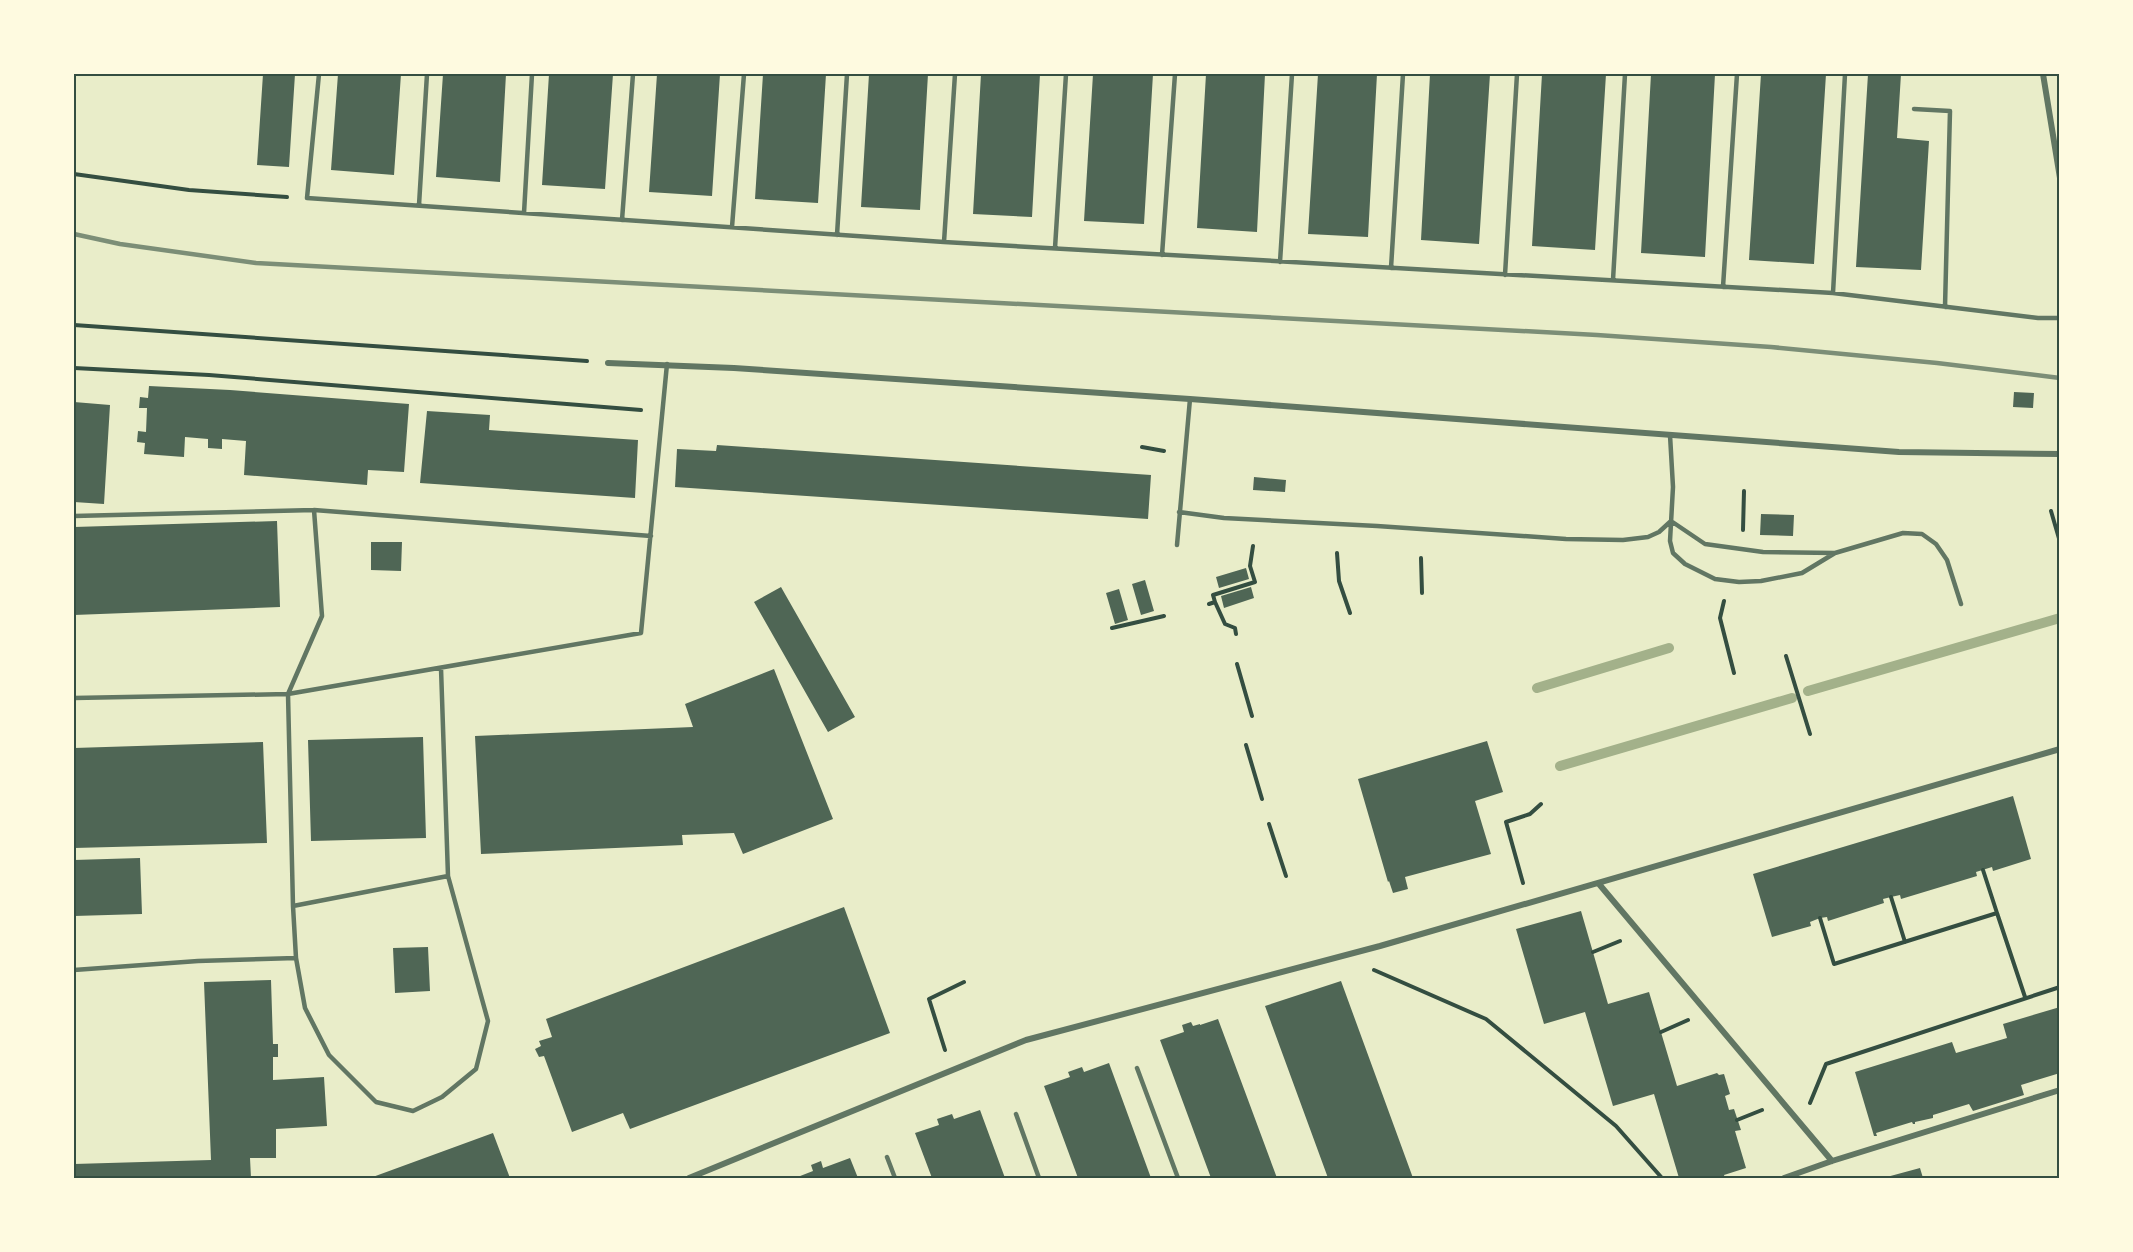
<svg xmlns="http://www.w3.org/2000/svg" width="2133" height="1252" font-family="Rubik,sans-serif">
<rect width="100%" height="100%" fill="#e9edc9"/>
<g fill="none" stroke-linecap="round" stroke-linejoin="round">
<path stroke="#a3b18a" stroke-width="10" d="M1537,688L1669,648
M1808,691L2060,618
M1560,766L1792,698"/>
</g>
<path fill="#4f6655" d="M263,74H295L289,167L257,165Z
M338,74H401L394,175L331,170Z
M443,74H506L500,182L436,177Z
M549,74H613L605,189L542,185Z
M657,74H720L712,196L649,192Z
M763,74H826L818,203L755,199Z
M869,74H928L920,210L861,207Z
M981,74H1040L1032,217L973,214Z
M1093,74H1153L1144,224L1084,221Z
M1206,74H1265L1257,232L1197,228Z
M1318,74H1377L1368,237L1308,234Z
M1430,74H1490L1479,244L1421,240Z
M1542,74H1606L1595,250L1532,246Z
M1651,74H1715L1705,257L1641,253Z
M1761,74H1826L1814,264L1749,260Z
M1868,74H1901L1897,138L1929,141L1921,270L1856,267Z
M149,386L230,390L409,404L404,472L368,470L367,485L244,475L246,441L222,439V449L208,448V439L185,437L184,457L144,454L145,443L137,442L138,431L146,432L147,408H139L140,397L148,398Z
M2014,392L2034,393L2033,408L2013,407Z
M74,402L110,405L104,504L74,502Z
M427,411L490,415L489,430L638,440L635,498L420,483Z
M717,445L1151,475L1148,519L675,487L677,449L716,451Z
M1254,477L1286,480L1285,492L1253,490Z
M1761,514L1794,515L1793,536L1760,535Z
M277,521L280,607L74,615V527Z
M371,542H402L401,571L371,570Z
M1246,568L1249,579L1219,588L1216,577Z
M1145,580L1154,611L1141,615L1132,584Z
M781,587L855,717L828,732L754,602Z
M1251,587L1254,598L1224,608L1221,596Z
M1119,589L1128,620L1115,624L1106,593Z
M774,669L833,819L743,854L734,833L682,835L683,845L481,854L475,736L693,727L685,704Z
M423,737L426,838L311,841L308,740Z
M1487,741L1503,792L1475,801L1491,854L1405,877L1408,889L1393,893L1389,881L1388,882L1358,779Z
M263,742L267,843L74,848V748Z
M2013,796L2031,859L1993,871L1992,867L1976,872L1977,876L1901,899L1900,895L1891,897L1883,899L1884,903L1828,921L1827,917L1820,918L1810,922L1811,926L1772,937L1753,874Z
M140,858L142,914L74,916V860Z
M844,907L890,1033L630,1129L623,1113L572,1132L544,1056L539,1057L535,1049L541,1046L539,1041L552,1037L546,1019Z
M1581,911L1608,1004L1649,992L1677,1086L1717,1073L1719,1075L1724,1074L1730,1094L1725,1096L1729,1110L1734,1109L1741,1130L1735,1131L1746,1168L1724,1175L1725,1178H1679L1654,1094L1613,1106L1585,1012L1544,1024L1516,929Z
M428,947L430,991L395,993L393,948Z
M271,980L273,1044H278V1057H273V1080L324,1077L327,1126L276,1129V1158H250L251,1178H74V1164L211,1160L204,982Z
M1341,981L1413,1178H1328L1265,1006Z
M2060,1007V1073L2021,1085L2024,1095L1973,1111L1969,1104L1933,1115V1118L1915,1122V1124H1913L1912,1122L1876,1133L1877,1136H1874L1855,1072L1952,1042L1956,1053L2007,1038L2003,1024Z
M1218,1019L1277,1178H1211L1160,1040L1184,1032L1182,1025L1191,1022L1193,1026L1200,1024V1025Z
M1109,1063L1151,1178H1078L1044,1086L1070,1077L1068,1072L1082,1067L1084,1072Z
M980,1110L1005,1178H932L915,1133L939,1125L937,1119L952,1114L954,1119Z
M493,1133L510,1178H370Z
M850,1158L858,1178H795L813,1171L811,1165L821,1161L823,1168Z
M1920,1168L1923,1178H1883Z"/>
<g fill="none" stroke-linecap="round" stroke-linejoin="round">
<path stroke="#344e41" stroke-width="4" d="M74,174L189,190L287,197
M74,325L587,361
M74,368L209,375L641,410
M1142,447L1164,451
M2051,511L2060,542
M1743,530L1744,491
M1337,553L1339,581L1350,613
M1421,558L1422,593
M1724,601L1720,618L1734,673
M1215,602L1225,624L1235,628L1236,634
M1209,604L1215,602L1213,595L1255,582L1250,566L1253,546
M1112,628L1164,616
M1786,656L1810,734
M1237,664L1252,716
M1246,745L1262,799
M1269,824L1286,876
M1523,883L1506,822L1530,814L1541,804
M1891,897L1905,942
M1997,913L2025,997
M1820,918L1834,964L1997,913L1983,870
M1593,952L1620,941
M1374,970L1486,1019L1616,1126L1662,1178
M1661,1032L1688,1020
M945,1050L929,999L964,982
M1810,1103L1826,1064L2060,987
M1737,1120L1762,1110"/>
<path stroke="#617663" stroke-width="4.5" d="M319,74L307,198L944,242L1833,293L2038,318H2060
M1914,109L1950,111L1945,307
M419,205L427,74
M524,213L532,74
M622,220L633,74
M732,227L744,74
M837,235L847,74
M944,242L955,74
M1055,248L1066,74
M1162,255L1175,74
M1280,262L1292,74
M1391,268L1403,74
M1505,275L1517,74
M1613,280L1625,74
M1723,287L1737,74
M1833,293L1845,74
M1670,435L1673,487L1670,541L1673,553L1685,564L1715,579L1739,582L1761,581L1802,573L1835,553L1903,533L1922,534L1936,544L1947,560L1961,604
M1179,512L1224,518L1377,526L1566,539L1623,540L1648,537L1659,532L1671,521
M74,516L314,510
M1671,521L1705,544L1763,552L1835,553
M1177,545L1190,399
M441,668L448,876
M288,694L641,633L667,364
M288,694L322,616L314,510L651,536
M74,698L288,694L293,906
M448,876L488,1021L476,1069L442,1097L413,1111L376,1102L329,1055L305,1008L296,958L293,906Z
M74,970L198,961L296,958
M1137,1068L1178,1178
M1016,1114L1039,1178
M887,1157L895,1178"/>
<path stroke="#617663" stroke-width="6" d="M2043,74L2060,178
M608,363L734,368L1190,399L1899,452L2060,454
M1599,884L1832,1161
M689,1178L1026,1040L1380,946L2060,749
M1784,1178L1832,1161L2060,1090"/>
<path stroke="#7c8e77" stroke-width="4.5" d="M74,234L120,244L256,263L1597,335L1771,347L1937,363L2060,378"/>
</g>
<rect width="2133" height="1252" fill="none" stroke="#fefae0" stroke-width="150"/>
<rect x="75" y="75" width="1983" height="1102" fill="none" stroke="#344e41" stroke-width="2"/>
</svg>
